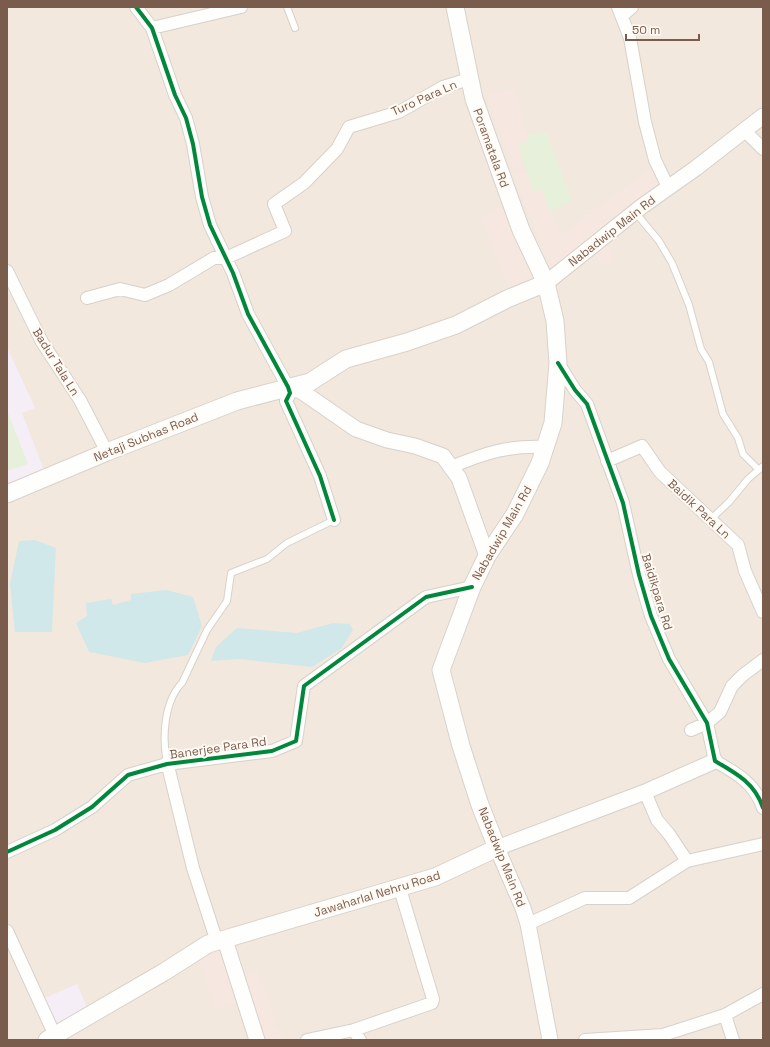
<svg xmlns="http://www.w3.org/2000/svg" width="770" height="1047" font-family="'Space Grotesk',sans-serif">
<rect width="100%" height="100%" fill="#f9f5f0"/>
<path fill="#f2e8de" d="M7,7H763V1040H7Z"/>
<path fill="#f6e8e1" d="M515,89L529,140L523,152H520L523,166L513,169L486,93Z
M655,166L665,186L552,271L513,173L525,170L534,192L541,189L560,235Z
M503,207L532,282L511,292L480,217Z
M604,242L615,257L610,259L613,263L609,265L606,262L602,265L596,257L602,253L597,247Z
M224,948L241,1001L216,1009L198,957Z
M257,970L278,1030L281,1029L285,1040H259L239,976Z"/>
<path fill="#f6eef6" d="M7,347L35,408L22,413L44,470L7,483Z
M77,984L89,1012L55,1033L40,1000Z"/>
<path fill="#e7f0db" d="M546,131L572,201L550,212L541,189L534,192L520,152H522L519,144L529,140L527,134Z
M7,410L28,464L7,471Z"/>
<path fill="#d0e8ea" d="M35,540L56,548L52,632H15L10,584L19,541Z
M166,590L193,597L202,626L188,655L145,663L89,652L76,623L87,616L86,603L111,599L113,605L131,600V594Z
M333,623L350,624L353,630L341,649L312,667L239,659L211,661L216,647L237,628L297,633Z"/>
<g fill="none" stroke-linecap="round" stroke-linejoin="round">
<g stroke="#d7d1cb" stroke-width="8">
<path id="service" d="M287,7L295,28
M635,212L659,241L672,263L689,305L701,349L709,362L723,414L738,438L743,454L759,470
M710,520L729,502L748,479L763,466
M167,762C162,738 164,701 182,683L207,630L227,601L231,573L267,559L287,543L334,520"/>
</g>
<g stroke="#d7d1cb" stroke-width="14">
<path id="minor" d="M136,7L152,28L175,95L186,118L193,144L202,197L210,225L233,273L248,314L288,387L290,393L286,401L320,476L334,520
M618,7L630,38L645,122L655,160L668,187
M622,16L632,7
M152,28L241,7
M745,131L763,149
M7,271L42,342L80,400L107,452
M87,298L120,289L145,295L169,285L214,258H226L285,231L274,204L304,183L337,149L349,127L399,112L443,87L469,79
M558,363L575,390L587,404L623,503L639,575L651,616L669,659L707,723L715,761C736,773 755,783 763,808
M607,461L642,446L660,472L738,545L745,571L763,612
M451,467C485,453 509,445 546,447
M691,730L707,723L720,712L732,686L743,675L763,660
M167,762L193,868L217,942
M645,792L657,820L669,834L687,861
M7,852L55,830L92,807L128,775L167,764L272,751L296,741L304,686L426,597L472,587
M528,924L585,898H629L687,861L763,844
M7,931L57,1040
M725,1015L733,1040
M354,1030L432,1003L433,999L400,889
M307,1040L354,1030L360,1040
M585,1040L663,1035L725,1015L763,994"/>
</g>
<g stroke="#d7d1cb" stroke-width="17">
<path id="tertiary" d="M546,283L641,207L696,168L763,116
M288,387L301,391L356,429L387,440L415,446L443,456L459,478L487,556
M225,940L257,1040
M550,1040L528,924L523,908L497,848L645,792L715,761"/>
</g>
<g stroke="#d9d2cb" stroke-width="19">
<path id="secondary" d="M7,494L107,452L237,401L310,382L346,359L407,342L456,325L507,299L546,283
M47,1040L164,972L208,944L435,877L497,848L480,805L461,746L441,670L472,587L487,556L515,514L540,463L553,423L558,363L555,321L546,283L521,230L474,99L455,7"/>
</g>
<use href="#service" stroke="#fefefd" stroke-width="6"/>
<use href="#minor" stroke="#fefefd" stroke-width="12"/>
<use href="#tertiary" stroke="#fefefd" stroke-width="15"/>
<use href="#secondary" stroke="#fefefd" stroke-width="17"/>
<g stroke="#fffaf3" stroke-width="6">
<path id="cycleway" d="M136,7L152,28L175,95L186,118L193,144L202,197L210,225L233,273L248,314L288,387L290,393L286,401L320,476L334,520
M558,363L575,390L587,404L623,503L639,575L651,616L669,659L707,723L715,761C736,773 755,783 763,808
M7,852L55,830L92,807L128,775L167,764L272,751L296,741L304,686L426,597L472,587"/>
</g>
<use href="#cycleway" stroke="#00873e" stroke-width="4"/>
</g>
<g text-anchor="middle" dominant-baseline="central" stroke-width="4" stroke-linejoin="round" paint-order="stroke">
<g font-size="12" fill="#7a5c4d" stroke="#fffaf3">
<text transform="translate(424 98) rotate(-24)">Turo Para Ln</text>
<text transform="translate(491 148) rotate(70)">Poramatala Rd</text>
<text transform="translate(612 231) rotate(-38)">Nabadwip Main Rd</text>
<text transform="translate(56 362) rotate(58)">Badur Tala Ln</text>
<text transform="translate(146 437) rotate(-22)">Netaji Subhas Road</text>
<text transform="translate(699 509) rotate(43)">Baidik Para Ln</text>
<text transform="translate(502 533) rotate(-60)">Nabadwip Main Rd</text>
<text transform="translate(657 592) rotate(73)">Baidikpara Rd</text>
<text transform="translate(218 748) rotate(-8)">Banerjee Para Rd</text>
<text transform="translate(502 857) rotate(68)">Nabadwip Main Rd</text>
<text transform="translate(377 894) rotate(-17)">Jawaharlal Nehru Road</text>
</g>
</g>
<rect width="770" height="1047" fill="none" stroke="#7a5c4d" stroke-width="16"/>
<path d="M626 34v6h73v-6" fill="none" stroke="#7a5c4d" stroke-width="2"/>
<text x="632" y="34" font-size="12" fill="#7a5c4d" stroke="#fffaf3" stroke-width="3" paint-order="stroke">50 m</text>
</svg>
